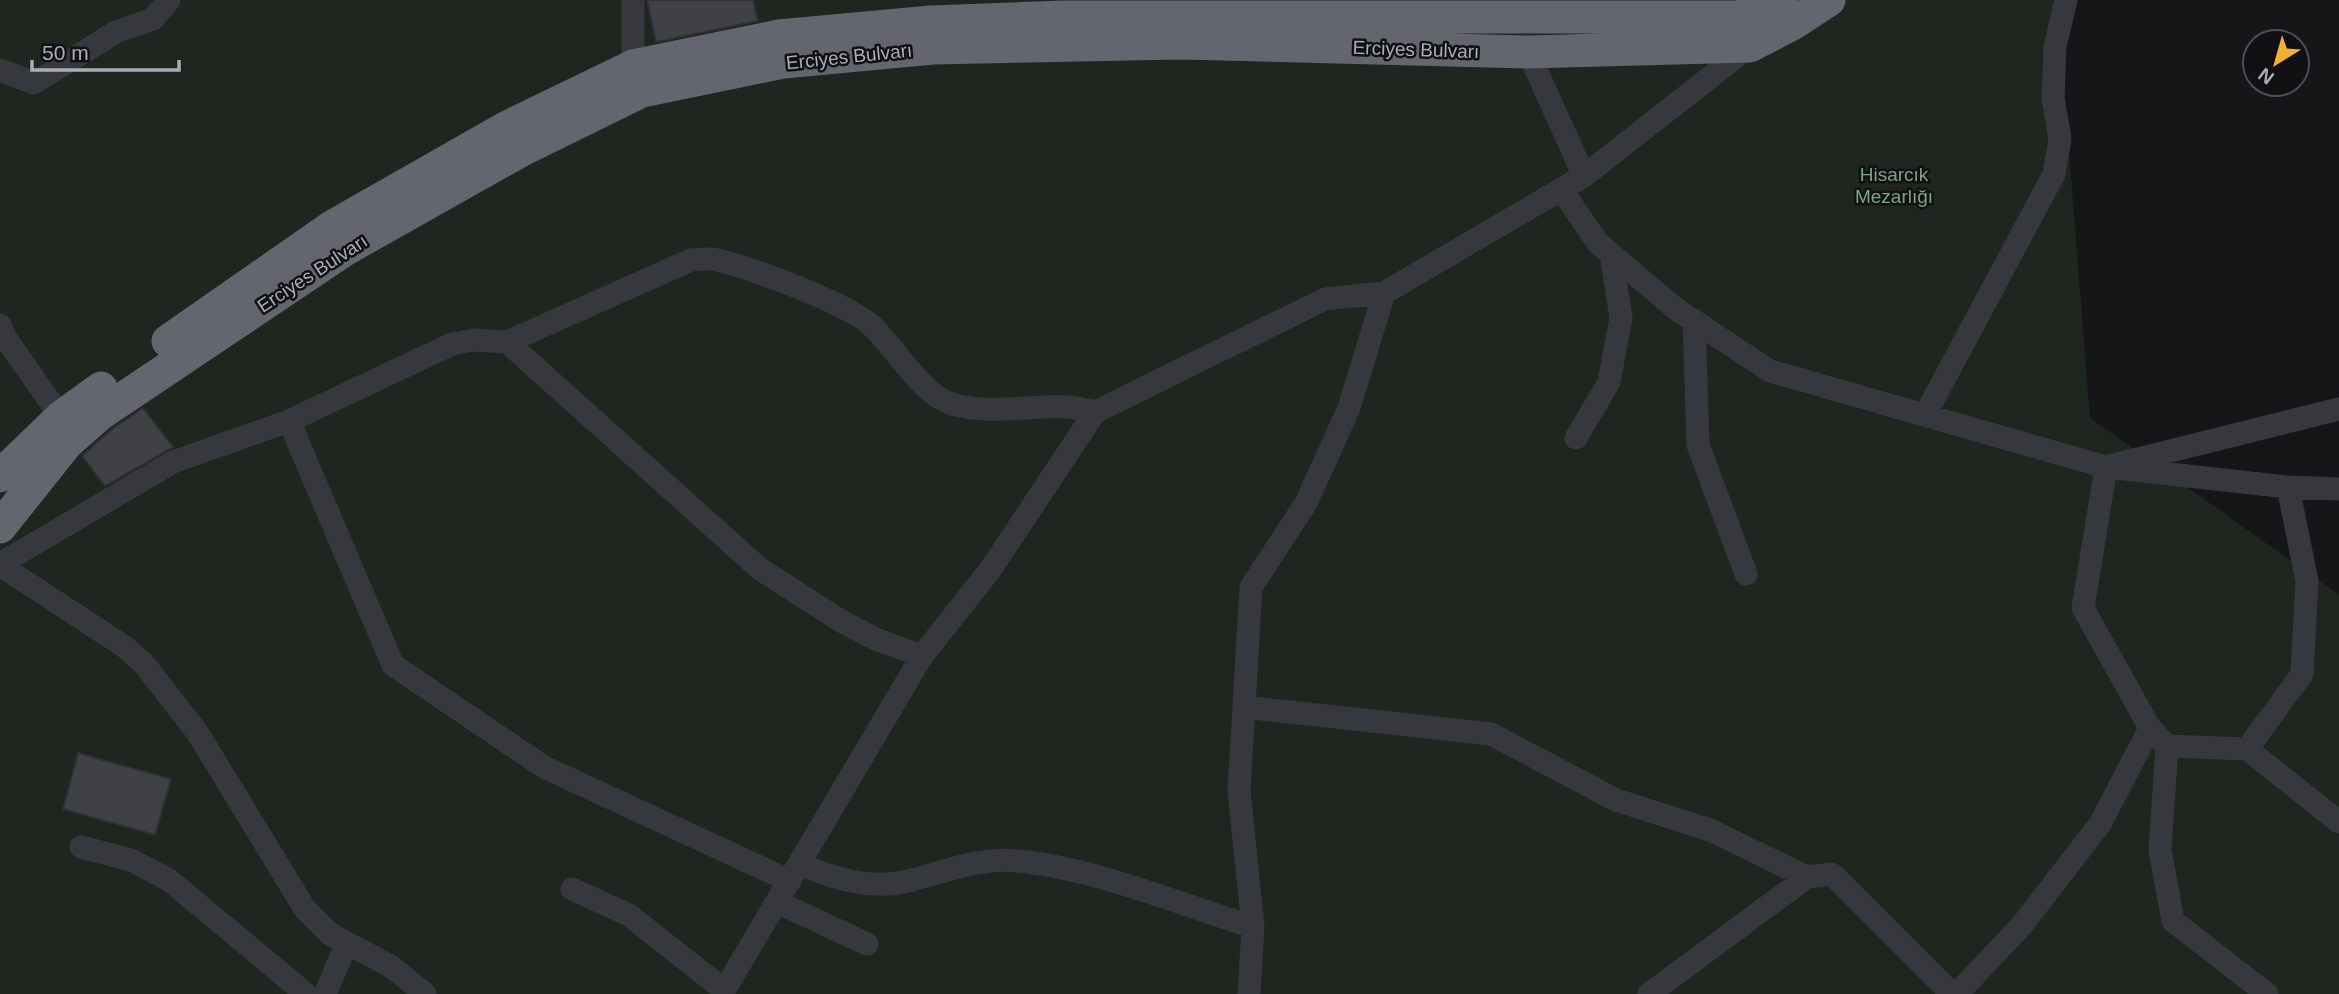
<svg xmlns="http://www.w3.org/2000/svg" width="2339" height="994" font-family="Helvetica,sans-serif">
<rect width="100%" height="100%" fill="#161618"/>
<!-- green -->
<path fill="#1e261f" d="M0 0H2057L2090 418 2339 595V994H0Z"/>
<!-- building -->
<path fill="#404145" stroke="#303034" stroke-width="2" d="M647 0H753L758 21 656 42Z
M143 408 173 447 105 486 82 456 112 429Z
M78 753 171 779 155 835 63 809Z"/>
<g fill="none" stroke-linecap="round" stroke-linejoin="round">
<!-- minor -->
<path stroke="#37383d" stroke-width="23" d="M633 0V66
M1528 52 1584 176
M0 70 34 83 116 32 153 19 169 0
M1561 189 1598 243 1676 309 1770 371 2106 467 2288 487 2339 489
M1694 320 1698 445 1746 574
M0 325 6 339 61 417
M507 342 760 569 841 621 878 640 922 656
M1925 415 2054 174 2060 139 2053 98 2055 47 2066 0
M289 421 393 665 544 767 790 881
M1576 438 1609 382 1621 318 1611 254
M0 564 173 462 289 421 452 344 474 340 507 342 691 260C700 259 709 258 717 260 751 268 850 304 873 327 896 349 922 395 952 404 1000 418 1050 398 1095 412
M0 565 125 647 144 664 197 732 305 909 330 934 392 967 425 994
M1244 707 1491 734 1616 800 1710 830 1807 877
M2167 746 2247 749 2339 822
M2247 749 2302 674 2307 581 2288 487
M81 847 131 860 169 880 306 994
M800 864C834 879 871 890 908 881 945 872 979 857 1018 861 1093 868 1180 904 1253 927
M572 889 629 915 724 990
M777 902 867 944
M325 994 346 945
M722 994 922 656 990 570 1095 412 1325 299 1384 293 1584 176 1750 46
M1249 994 1253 927 1239 791 1251 587 1306 503 1349 408 1384 293
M1649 994 1807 877 1832 874 1952 994
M1957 994 2022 925 2100 824 2150 728
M2267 994 2173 921 2160 850 2167 746 2150 728 2083 608 2106 467 2339 409"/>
<!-- highway -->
<path stroke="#63666e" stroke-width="33" d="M168 341 333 226 507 127 633 66 779 36 931 22 1063 17H1739L1781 0
M0 476 61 417 101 388
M0 527 67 443 100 414 346 249 520 151 642 91 783 62 933 48 1181 43 1528 52 1750 46 1794 23 1829 0"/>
</g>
<g text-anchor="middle" stroke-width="5" stroke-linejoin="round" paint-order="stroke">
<!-- street labels -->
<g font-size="19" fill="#a8adb8" stroke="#111113">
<text transform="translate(1416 49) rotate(2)" y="7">Erciyes Bulvarı</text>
<text transform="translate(849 56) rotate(-6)" y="7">Erciyes Bulvarı</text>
<text transform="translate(312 273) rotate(-33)" y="7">Erciyes Bulvarı</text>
</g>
<!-- park labels -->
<g font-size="19" fill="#7fa381" stroke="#111113">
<text x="1894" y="181">Hisarcık<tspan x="1894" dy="22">Mezarlığı</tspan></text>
</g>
</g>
<!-- north arrow -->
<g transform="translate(2276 63) rotate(217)"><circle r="33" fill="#111113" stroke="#4d4f55" stroke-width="2"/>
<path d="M0-5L12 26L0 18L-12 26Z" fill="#f2b134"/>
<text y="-10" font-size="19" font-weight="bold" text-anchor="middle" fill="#a8adb8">N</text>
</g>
<!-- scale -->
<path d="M32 60v10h147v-10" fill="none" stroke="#a8adb8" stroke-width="3.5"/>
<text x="42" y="60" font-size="21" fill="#a8adb8" stroke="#111113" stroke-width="5" paint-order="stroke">50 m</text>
</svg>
